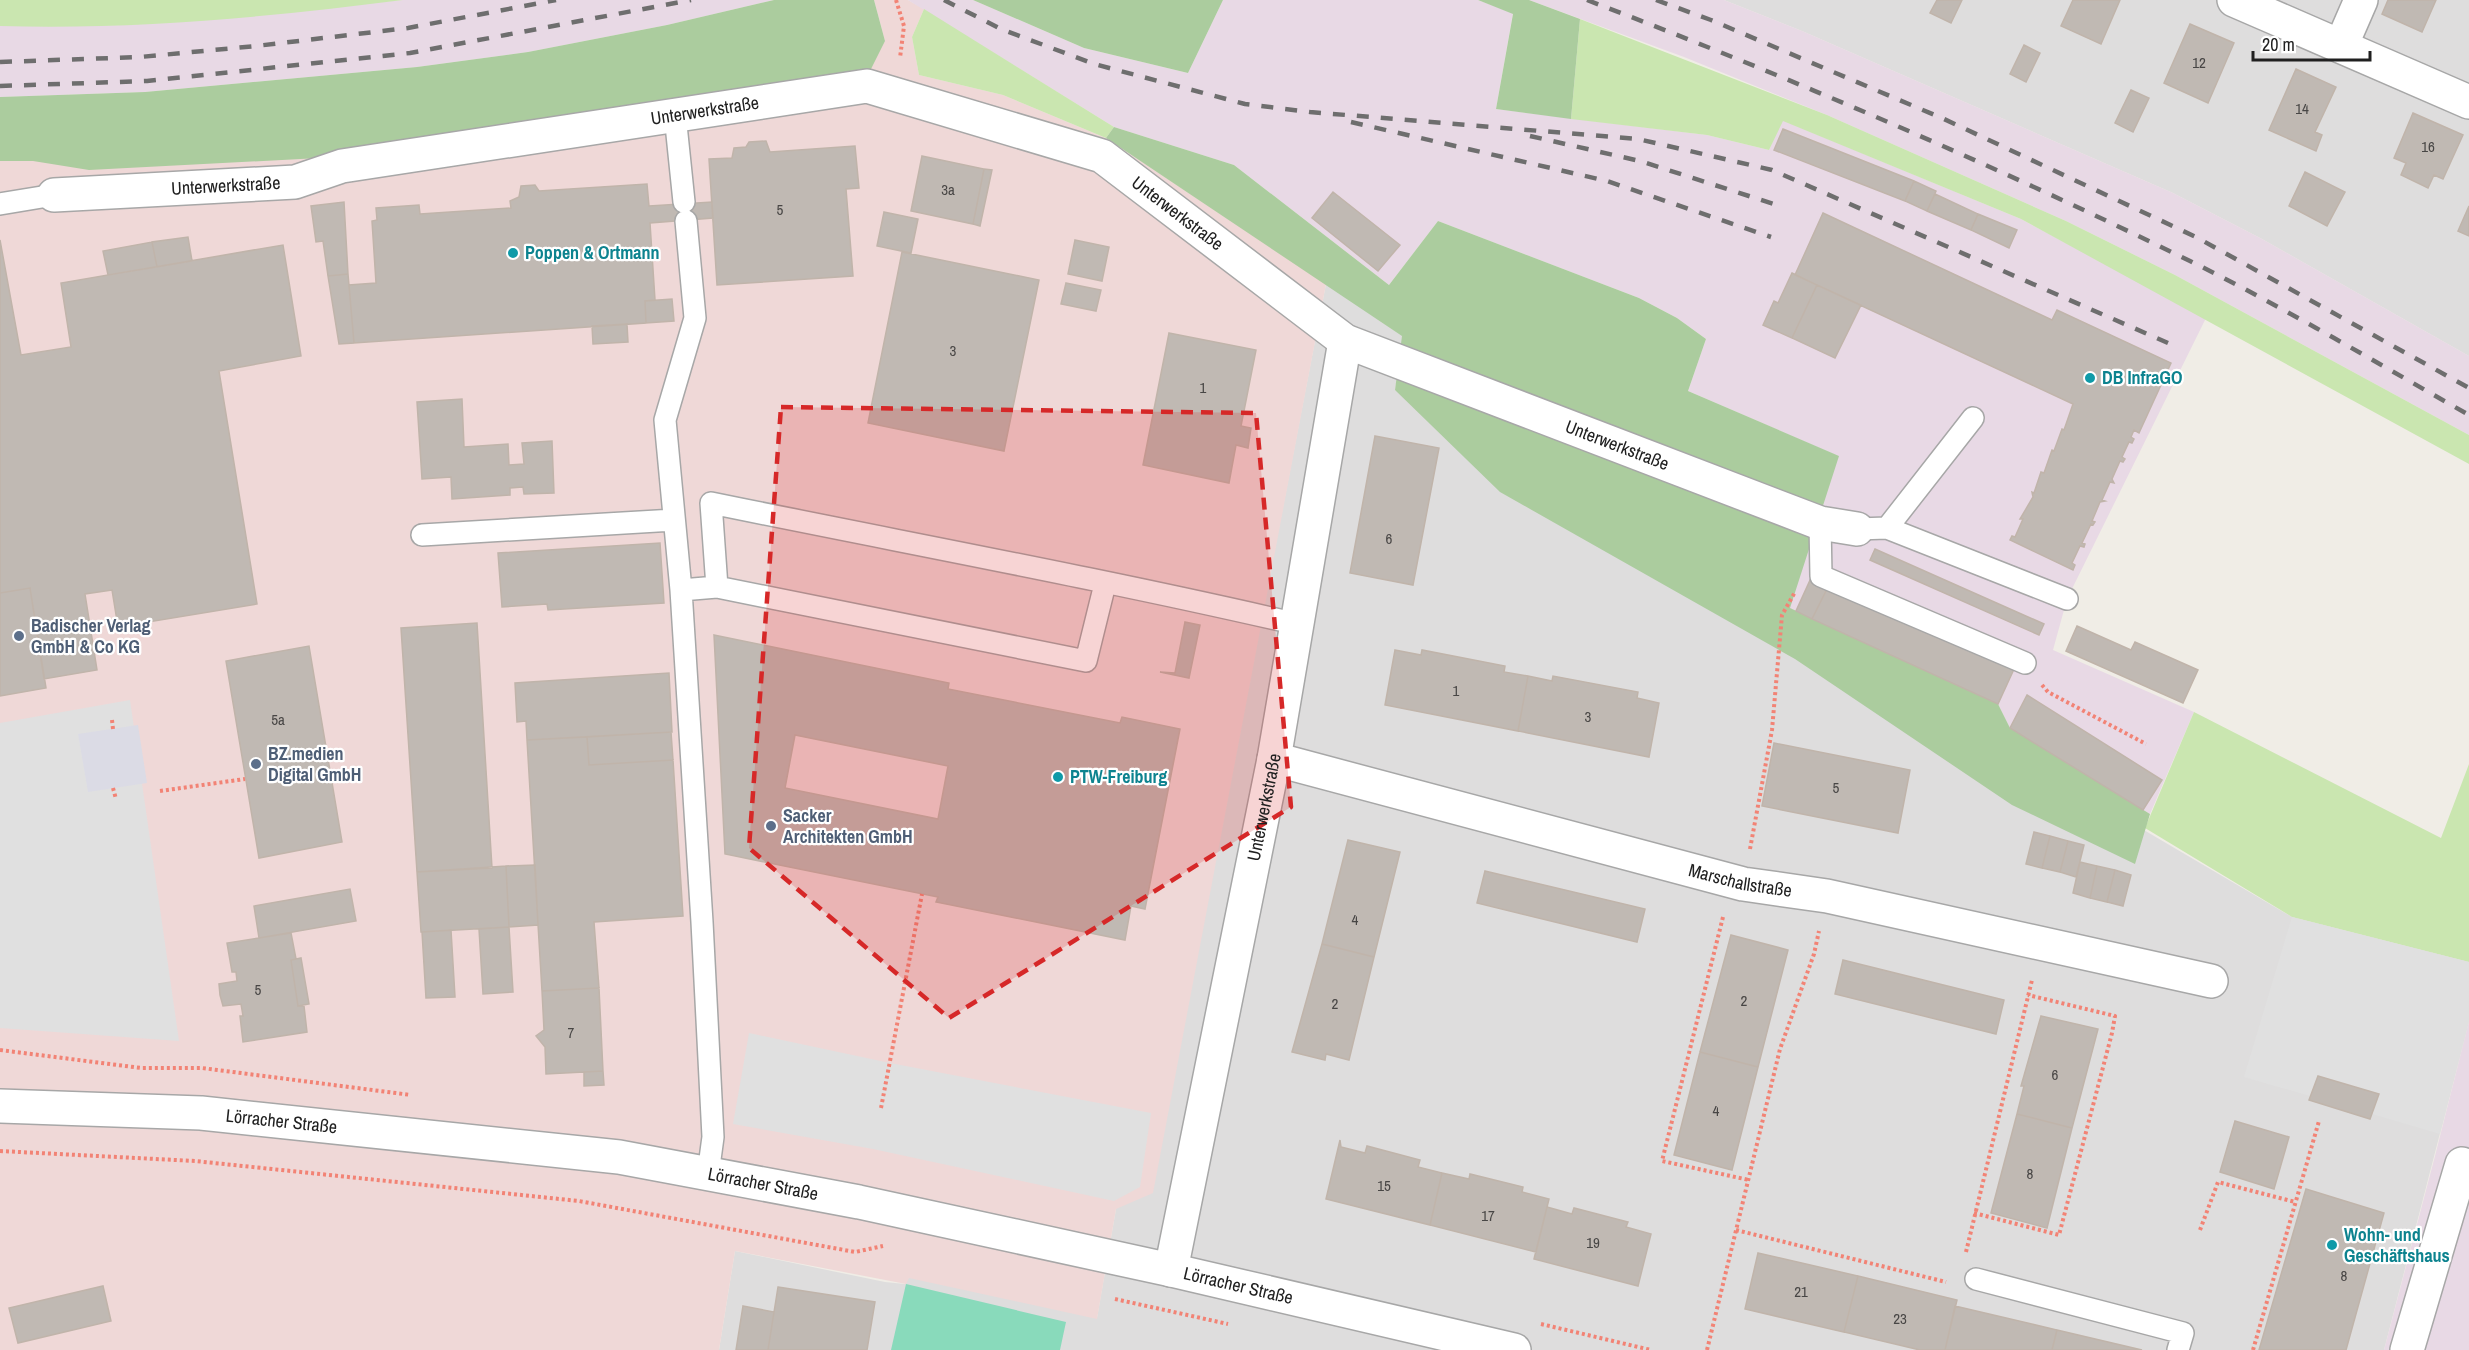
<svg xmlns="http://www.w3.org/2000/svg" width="2469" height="1350" font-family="'Archivo Narrow',sans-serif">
<rect width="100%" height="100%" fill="#f0ede6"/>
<!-- residential -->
<path fill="#dedddd" d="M1724 0H2469V356L2262 239 2173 193 1802 31Z
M1326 284 1403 336 1395 390 2292 917 2469 962V1021L2384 1350H719L735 1251 885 1282 905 1284 909 1277 1097 1318 1116 1209 1262 616Z"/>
<!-- commercial -->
<path fill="#efd8d7" d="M874 0H908L924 9 912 37 919 75 1003 95 1106 138 1326 284 1153 1193 1116 1209 1097 1319 909 1278 906 1284 735 1251 719 1350H0V161H33L885 41Z"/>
<!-- industrial -->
<path fill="#e8d9e5" d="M403 0H774L667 25 528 52 417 67 145 92 0 97V26L125 25Z
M908 0H973L1084 48 1188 73 1223 0H1478L1513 13 1496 109 1707 135 1769 150 1782 120 2021 219 2206 318 2067 599 2053 650 2194 712 2150 814 2010 728 1998 704 1789 608 1838 456 1688 391 1706 339 1677 318 1639 298 1438 221 1389 285 1234 165 1114 127Z
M1529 0H1724L1802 31 2173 193 2262 239 2469 356V435L2175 275 2066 221 1827 115 1684 57Z
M2469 1021V1350H2384L2435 1156Z"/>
<!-- grass -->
<path fill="#cae6b0" d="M0 0H403C270 17 134 30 0 26Z
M924 9 1114 127 1106 138 1003 95 919 75 912 37Z
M1580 19 1827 115 2066 221 2175 275 2469 435V464L2021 219 1783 121 1769 150 1707 135 1571 119Z
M2194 712 2441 838 2469 764V962L2292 917 2145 828Z"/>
<!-- forest -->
<path fill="#abcc9e" d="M774 0H874L885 41 870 71 338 157 89 170 33 161H0V97L145 92 417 67 528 52 667 25Z
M973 0H1223L1188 73 1084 48Z
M1478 0H1529L1580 19 1571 119 1496 109 1513 14Z
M1114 127 1234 165 1389 285 1438 221 1639 298 1677 318 1706 339 1688 391 1839 456 1790 608 1998 704 2010 728 2150 814 2135 864 2012 805 1795 659 1500 492 1395 390 1402 336 1106 138Z"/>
<!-- pitch -->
<path fill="#89dabb" d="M906 1284 1066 1322 1060 1350H891Z"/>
<!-- parking -->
<path fill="#e0e0e0" d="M130 700 179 1041 0 1028V723Z
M2292 917 2469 962V1021L2440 1134 2372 1114 2379 1094 2318 1076 2310 1096 2244 1077Z
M749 1033 890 1063 1151 1113 1140 1187 1114 1201 873 1149 733 1124Z"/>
<!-- plaza -->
<path fill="#dbdbe5" d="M138 725 147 783 88 792 78 734Z"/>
<!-- building -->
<path fill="#c0b9b3" stroke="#c0b4aa" stroke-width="1.5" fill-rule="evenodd" d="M1937 0H1962L1951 23 1930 13Z
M2073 0H2120L2101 44 2061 26Z
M2388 0H2436L2422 32 2382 14Z
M2190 24 2234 43 2208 103 2164 83Z
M2024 45 2040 53 2026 82 2010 74Z
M2296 69 2336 87 2315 132 2322 135 2316 151 2269 130Z
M2131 90 2149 98 2133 132 2115 123Z
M2413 113 2463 135 2443 179 2434 175 2428 188 2401 175 2406 163 2394 158Z
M1783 129 1914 181 1905 201 1774 150Z
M766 141 770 152 855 146 859 188 846 189 853 276 717 285 709 159 732 158 734 148 746 147 749 142Z
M922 156 984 169 973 224 911 211Z
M984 169 992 170 980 226 973 224Z
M2305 172 2345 192 2327 226 2289 206Z
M1914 181 1936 191 1927 211 1905 201Z
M647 184 649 206 712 202 713 218 650 223 655 300 645 301 646 323 354 343 349 285 376 283 372 221 377 220 376 208 419 205 420 214 511 208 510 201 519 197 521 186 535 185 539 191Z
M1333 192 1400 245 1378 271 1312 218Z
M1935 194 1978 214 1971 230 1927 211Z
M344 202 348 274 328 276 323 241 316 242 311 206Z
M2469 206V236L2458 231Z
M884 212 918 219 911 253 877 246Z
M1823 213 2052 320 2057 310 2171 363 2139 433 2134 430 2131 437 2134 439 2132 443 2129 442 2122 457 2125 459 2123 462 2120 461 2112 479 2114 483 2110 482 2102 500 2105 501 2100 502 2092 521 2095 522 2093 525 2091 524 2082 543 2085 544 2084 547 2080 546 2072 563 2075 565 2073 570 2010 540 2012 536 2015 537 2023 519H2020L2033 497 2032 492 2034 493 2041 472 2044 473 2052 450 2054 451 2062 429 2064 430 2073 404 1795 275Z
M1978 214 2017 230 2009 248 1971 230Z
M188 237 192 261 157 267 152 242Z
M0 240 21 355 71 347 61 283 283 245 301 356 219 371 257 604 118 627 112 590 85 594 97 670 44 679 30 588 0 593Z
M1075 240 1109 247 1102 281 1068 274Z
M152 242 157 267 108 275 103 251Z
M902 252 1039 280 1004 451 868 423Z
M1792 273 1817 285 1792 338 1763 325 1774 301 1778 303Z
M348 274 354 343 339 344 328 276Z
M1066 283 1101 290 1096 311 1061 304Z
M1817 285 1861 305 1835 358 1792 338Z
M672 299 674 321 646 323 645 301Z
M627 324 628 342 593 344 592 326Z
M1169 333 1256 350 1241 426 1251 428 1248 448 1236 445 1229 483 1143 465Z
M462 399 464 447 508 444 509 465 524 464 522 443 552 441 554 493 524 494 523 487 510 488V495L452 499 451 477 422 479 417 402Z
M1375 436 1439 448 1413 585 1350 573Z
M660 543 664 603 548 610 547 604 502 607 498 553Z
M1875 549 2044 624 2039 635 1870 560Z
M1811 578 1829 585 1812 619 1796 611Z
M1829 585 2015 667 1998 704 1812 619Z
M30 588 46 688 0 696V593Z
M1185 622 1200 625 1189 678 1160 672 1175 673Z
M477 623 492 868 417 872 401 628Z
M2077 626 2131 650 2135 642 2198 670 2183 703 2066 651Z
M714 635 949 683 948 689 1120 723 1122 717 1180 729 1145 909 1131 906 1125 940 936 902 938 897 725 854ZM795 735 948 766 938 819 785 788Z
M309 646 342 842 259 858 226 661Z
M1395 650 1421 655 1422 650 1505 666 1504 672 1528 676 1518 731 1385 705Z
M669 673 672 732 527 740 526 721 517 722 515 683Z
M1528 676 1552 681 1553 676 1638 692 1637 698 1659 703 1649 757 1518 731Z
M2027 695 2162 780 2143 810 2010 728Z
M671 732 673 760 589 765 587 737Z
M587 737 589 765 673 760 683 916 594 922 599 988 542 991 527 740Z
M1774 743 1910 770 1898 833 1762 806Z
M2034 832 2050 836 2042 868 2026 864Z
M2050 836 2068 841 2060 872 2042 868Z
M1348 840 1400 852 1374 957 1322 944Z
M2068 841 2084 845 2076 877 2060 872Z
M2080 862 2097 866 2090 898 2073 893Z
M535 865 538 925 509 927 506 866Z
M506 866 509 927 421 932 417 872Z
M2097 866 2115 870 2107 902 2090 898Z
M2115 870 2131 875 2123 906 2107 902Z
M1485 871 1645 909 1637 942 1477 903Z
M350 889 356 921 259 938 254 906Z
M509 927 513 992 483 994 479 929Z
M451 930 455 997 426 998 422 932Z
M291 933 296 959 291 960 298 1006H304L307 1032 243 1042 240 1016H243L241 1004 223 1006 220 995 219 984 237 981 236 972H232L227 943Z
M1731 935 1788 950 1758 1067 1700 1052Z
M1322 944 1374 957 1349 1060 1326 1054 1325 1060 1292 1052Z
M301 958 309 1004 298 1006 291 960Z
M1843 960 2004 1000 1996 1034 1835 994Z
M599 988 603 1071 546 1074 545 1047 536 1036 544 1030 542 991Z
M2041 1016 2098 1029 2072 1128 2017 1114 2024 1086H2021Z
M1700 1052 1758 1067 1732 1170 1674 1155Z
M603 1071 604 1085 584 1086V1072Z
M2318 1076 2379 1094 2370 1119 2309 1100Z
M2017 1114 2072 1128 2047 1228 1991 1213Z
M2235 1121 2289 1137 2274 1189 2220 1172Z
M1340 1140 1341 1147 1365 1153 1367 1146 1420 1160 1418 1167 1442 1173 1430 1225 1326 1199Z
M1442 1173 1469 1179 1470 1174 1523 1187 1522 1192 1549 1199 1536 1252 1430 1225Z
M2306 1189 2384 1213 2346 1350H2259Z
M1547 1207 1572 1214 1574 1208 1628 1222 1626 1227 1651 1234 1638 1286 1534 1259Z
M1758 1253 1858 1276 1844 1332 1745 1309Z
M1858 1276 1957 1300 1945 1350H1920L1844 1332Z
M103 1286 111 1321 18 1343 9 1308Z
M778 1287 875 1302 867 1350H768Z
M743 1306 774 1312 768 1350H736Z
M1955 1306 2057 1330 2052 1350H1945Z
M2057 1330 2142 1350H2052Z"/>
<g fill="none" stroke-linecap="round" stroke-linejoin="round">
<!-- service casing -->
<g stroke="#a7a7a7" stroke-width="24">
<path id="service" d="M675 115 684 202
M0 204 54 195
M686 221 695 318 665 420 681 590 702 922 713 1137 708 1174
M1820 523 1821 576 2025 663
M1887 528 1973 418
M1857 529 1887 528 2067 599
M422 535 674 520
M717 587 711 503C906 543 1103 579 1297 624
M681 590 717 587 1086 661 1105 584
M1976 1279 2183 1333 2178 1350"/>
</g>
<!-- minor casing -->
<g stroke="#a7a7a7" stroke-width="36">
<g id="minor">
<path d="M2234 0 2469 102"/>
<path d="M2341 46 2361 0"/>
<path id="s1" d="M54 195 295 182 342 166 867 86 1102 156 1345 341 1820 523 1857 529"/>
<path id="s2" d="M1274 759 1743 884 1827 896 2211 981"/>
<path id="s3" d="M1171 1270 1274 759 1345 341"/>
<path d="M2407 1350 2462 1164"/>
</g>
</g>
<!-- tertiary casing -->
<g stroke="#a7a7a7" stroke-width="36">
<g id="tertiary">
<path id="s4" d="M0 1106 201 1113 619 1157 859 1202 1171 1270 1514 1350"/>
</g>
</g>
<!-- path -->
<path stroke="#f28375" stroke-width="4" stroke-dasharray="3 3" stroke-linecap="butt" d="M896 0 904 26 900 58
M2042 685 2048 692 2146 744
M112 720 113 729
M113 788 116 799
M160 791 245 779
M1750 849 1772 730 1782 615 1795 592
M1723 917 1662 1161 1749 1180
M0 1050 141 1068H202L411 1095
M881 1108 922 894
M0 1151 195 1161 579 1201 855 1252 883 1246
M1974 1213 2059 1235 2112 1033 2115 1016 2028 995
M1736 1230 1946 1282
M2200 1230 2218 1182 2295 1202
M1966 1252 2032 980
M1115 1299 1228 1324
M1541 1324 1651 1350
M1707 1350 1780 1049 1814 954 1819 931
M2253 1350 2319 1121"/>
<!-- service -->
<use href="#service" stroke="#fff" stroke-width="21"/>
<!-- minor -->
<use href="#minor" stroke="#fff" stroke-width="33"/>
<!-- tertiary -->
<use href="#tertiary" stroke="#fff" stroke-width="33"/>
<!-- rail -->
<path stroke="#6e6e6e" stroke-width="4.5" stroke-dasharray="12 12" stroke-linecap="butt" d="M944 0 1001 29 1094 64 1245 104 1310 112 1638 139 1772 170 2168 343
M1587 0C1792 78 1994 165 2190 261 2285 308 2377 363 2469 415
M1656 0 1711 20 1944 119 2196 237 2469 388
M0 62 140 57 256 46 408 28 556 0
M0 86 147 81 410 53 691 0
M1351 122 1607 181 1771 237
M1530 136 1640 161 1780 206"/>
</g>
<!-- marked area -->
<path fill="#d62828" fill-opacity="0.2" stroke="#d62828" stroke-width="4.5" stroke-dasharray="12 8" stroke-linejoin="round" d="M781 407 1256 413 1291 807 949 1018 749 848Z"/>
<!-- markers -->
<g fill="#0f9aa8" stroke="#fff" stroke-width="2">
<circle cx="513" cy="253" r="6"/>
<circle cx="2090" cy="378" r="6"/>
<circle cx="1058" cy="777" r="6"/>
<circle cx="2332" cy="1245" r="6"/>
</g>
<g fill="#5c6f8a" stroke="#fff" stroke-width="2">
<circle cx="19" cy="636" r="6"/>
<circle cx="256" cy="764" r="6"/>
<circle cx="771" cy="826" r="6"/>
</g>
<g text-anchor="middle" stroke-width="4.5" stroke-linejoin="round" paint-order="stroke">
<!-- number labels -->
<g font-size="15" fill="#484645">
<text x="2199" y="68">12</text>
<text x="2302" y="114">14</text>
<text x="2428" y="152">16</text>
<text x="948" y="195">3a</text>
<text x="780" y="215">5</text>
<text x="953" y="356">3</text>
<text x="1203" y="393">1</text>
<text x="1389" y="544">6</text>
<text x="1456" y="696">1</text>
<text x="1588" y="722">3</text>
<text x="278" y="725">5a</text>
<text x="1836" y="793">5</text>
<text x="1355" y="925">4</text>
<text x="258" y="995">5</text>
<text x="1744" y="1006">2</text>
<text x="1335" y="1009">2</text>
<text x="571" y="1038">7</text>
<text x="2055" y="1080">6</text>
<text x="1716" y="1116">4</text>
<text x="2030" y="1179">8</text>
<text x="1384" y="1191">15</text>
<text x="1488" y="1221">17</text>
<text x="1593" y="1248">19</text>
<text x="2344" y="1281">8</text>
<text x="1801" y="1297">21</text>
<text x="1900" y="1324">23</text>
</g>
<!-- street labels -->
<g font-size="18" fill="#202020" stroke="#fff">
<text dy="6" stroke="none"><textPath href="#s1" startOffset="658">Unterwerkstraße</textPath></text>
<text dy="6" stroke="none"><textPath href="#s1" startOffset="172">Unterwerkstraße</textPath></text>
<text dy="6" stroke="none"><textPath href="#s1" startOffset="1162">Unterwerkstraße</textPath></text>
<text dy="6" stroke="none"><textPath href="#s1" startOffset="1664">Unterwerkstraße</textPath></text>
<text dy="6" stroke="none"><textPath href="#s3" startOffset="472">Unterwerkstraße</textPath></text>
<text dy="6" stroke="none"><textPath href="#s2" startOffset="482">Marschallstraße</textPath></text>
<text dy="6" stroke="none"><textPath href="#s4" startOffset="282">Lörracher Straße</textPath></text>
<text dy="6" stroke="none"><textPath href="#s4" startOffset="768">Lörracher Straße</textPath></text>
<text dy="6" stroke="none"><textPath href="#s4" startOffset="1254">Lörracher Straße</textPath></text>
</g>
<!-- culture labels -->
<g font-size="18" font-weight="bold" fill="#0d838f" stroke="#fff" text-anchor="start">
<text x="525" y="259">Poppen &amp; Ortmann</text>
<text x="2102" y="384">DB InfraGO</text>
<text x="1070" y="783">PTW-Freiburg</text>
<text x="2344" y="1241">Wohn- und<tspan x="2344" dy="21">Geschäftshaus</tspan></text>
</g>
<!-- service labels -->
<g font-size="18" font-weight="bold" fill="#4e5e75" stroke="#fff" text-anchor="start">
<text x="31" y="632">Badischer Verlag<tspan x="31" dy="21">GmbH &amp; Co KG</tspan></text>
<text x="268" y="760">BZ.medien<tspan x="268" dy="21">Digital GmbH</tspan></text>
<text x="783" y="822">Sacker<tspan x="783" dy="21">Architekten GmbH</tspan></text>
</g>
</g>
<!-- scale -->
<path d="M2253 51v9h117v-9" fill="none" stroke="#202020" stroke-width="3"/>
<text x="2262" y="51" font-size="18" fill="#202020" stroke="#ffffff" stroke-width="4.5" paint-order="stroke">20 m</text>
</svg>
